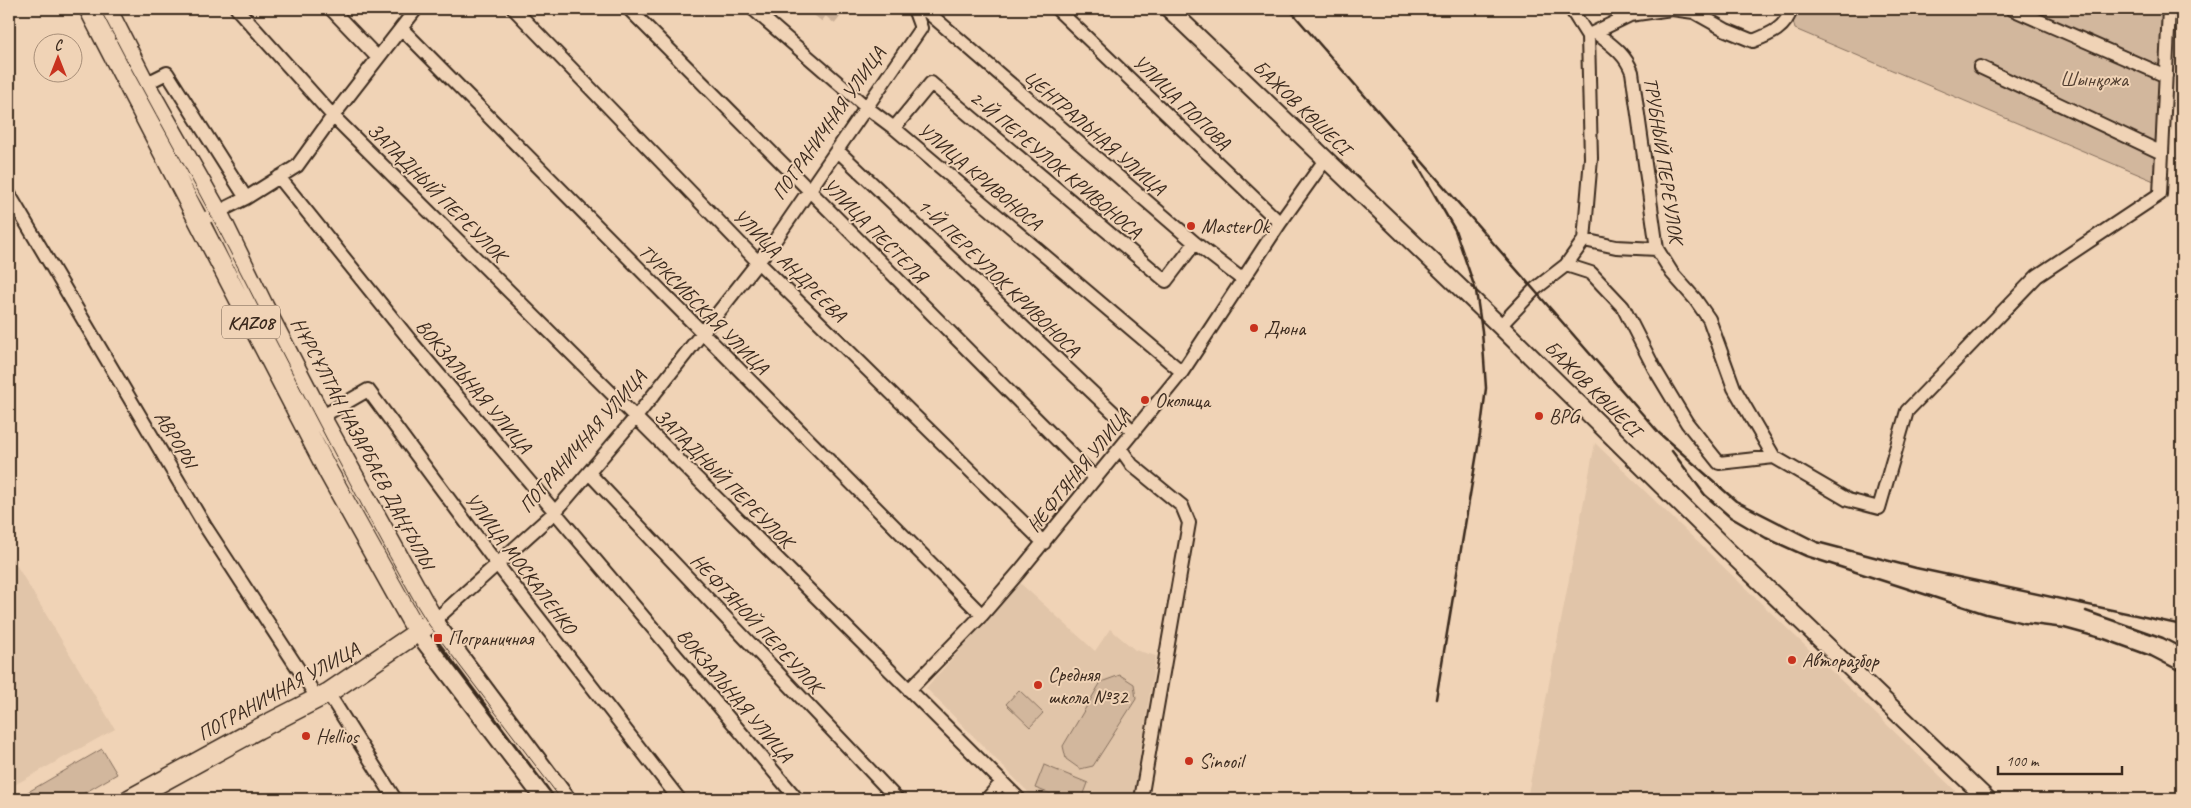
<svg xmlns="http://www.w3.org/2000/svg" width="2191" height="808" font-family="Caveat,sans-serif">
<rect width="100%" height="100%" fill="#f0d3b6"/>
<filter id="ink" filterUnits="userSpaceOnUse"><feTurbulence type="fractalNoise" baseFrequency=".02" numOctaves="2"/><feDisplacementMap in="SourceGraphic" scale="10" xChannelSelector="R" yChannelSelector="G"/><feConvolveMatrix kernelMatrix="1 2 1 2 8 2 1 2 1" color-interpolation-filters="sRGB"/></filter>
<g filter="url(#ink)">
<!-- built -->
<path fill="#e1c5a9" d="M1595 443 1964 799H1527Z
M9 553 115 729 9 788Z
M1020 583 1095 651 1110 629 1135 650 1156 656 1133 799H1035L926 688Z"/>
<!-- green -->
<path fill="#d2b79d" stroke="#86705e" d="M1790 9H2173L2162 153 2154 181 1795 29Z
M1120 675 1134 684 1136 699 1093 766 1080 769 1066 759 1063 746 1101 682Z
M1019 690 1043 713 1030 727 1006 704Z
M102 749 117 774 74 799H16Z
M1044 765 1088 783 1082 799H1064L1035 788Z"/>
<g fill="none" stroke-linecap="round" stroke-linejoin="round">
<!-- minor-tunnel -->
<path stroke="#ccb198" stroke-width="12" stroke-dasharray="12 6" stroke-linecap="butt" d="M816 9 830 20 839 9"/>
<!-- minor casing -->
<g stroke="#3b2a1e" stroke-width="16">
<path id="minor" d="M237 9 333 116 1019 799
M331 9 378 58
M514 9 757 261 1044 543
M629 9 1095 478
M753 9 866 107 894 128 1182 372
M924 9 1195 243 1243 280
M1057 9 1280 223
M1672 9 1694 12 1726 30 1753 41C1771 34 1786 28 1791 9
M2012 9 2166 76
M401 28 982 615
M1595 32C1610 44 1625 53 1632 72L1657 249 1672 273 1695 299 1709 319 1734 388 1774 457
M1589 35 1630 15 1671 9
M1980 67 2162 153
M145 84 167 73 246 198
M894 128 931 83 1166 281 1195 243
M837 150 1134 432
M279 177 414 345 797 799
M9 194 205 526 318 699
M200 221 246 198 297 166 333 116 416 9
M1584 240 1616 247 1657 249
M1566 265 1591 273 1623 307 1654 368 1687 423 1719 463 1774 457 1848 500 1879 508 1907 411 2037 276 2160 194 2169 9
M1500 326 1535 289 1566 265 1584 240 1591 158 1588 36 1571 9
M321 417 368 390 497 564 679 799
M1120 448 1132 465 1182 506 1189 523 1141 799
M589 473 897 799
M434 621 556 511 636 417 773 243 921 28 914 9
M909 690 982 615 1019 572 1182 372 1280 223 1325 160
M328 693 395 799
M987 799 1002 782"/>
</g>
<!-- major casing -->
<g stroke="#3b2a1e" stroke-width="20">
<path id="major" d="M1169 9 1500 326 1728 551 1987 799
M434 621 567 799
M418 633 544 799"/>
</g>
<!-- highway casing -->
<g stroke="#3b2a1e" stroke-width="22">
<path id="highway" d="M89 9 329 473 418 633
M107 9 145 84 218 213 264 307 321 417 434 621 328 693 258 729 130 799"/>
</g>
<!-- minor -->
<use href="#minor" stroke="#f0d3b6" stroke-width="12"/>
<!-- major -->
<use href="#major" stroke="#f0d3b6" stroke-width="16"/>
<!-- highway -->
<use href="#highway" stroke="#f0d3b6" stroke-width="19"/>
<!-- tram -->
<path stroke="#3b2a1e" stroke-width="1" d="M100 9C136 80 176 149 213 219 280 348 345 478 416 604L429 625 561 799"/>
<!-- rail -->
<path stroke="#3b2a1e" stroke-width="2.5" d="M1289 9 1659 433 1736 501 1817 542 1916 568 2182 625
M1415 161 1455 230 1476 291 1482 331 1486 388 1480 435 1436 699
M1672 451 1705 495 1730 517 1766 538 1806 556 1986 614 2024 623 2064 628 2104 639 2151 656 2182 672
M2086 611 2163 638 2182 648"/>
</g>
</g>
<!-- markers -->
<g fill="#c8321e" stroke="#f0d3b6" stroke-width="2">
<circle cx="1191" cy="226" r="5"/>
<circle cx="1254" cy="328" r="5"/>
<circle cx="1145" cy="400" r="5"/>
<circle cx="1539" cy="416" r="5"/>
<rect x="433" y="633" width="10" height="10" rx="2.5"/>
<circle cx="1792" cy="660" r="5"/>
<circle cx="1038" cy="685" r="5"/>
<circle cx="306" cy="736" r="5"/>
<circle cx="1189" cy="761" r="5"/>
</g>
<g text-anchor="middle" stroke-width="4" stroke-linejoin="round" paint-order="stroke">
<!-- shield labels -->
<rect fill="#f0d3b6" stroke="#715d4c" stroke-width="1" x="222" y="305.5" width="58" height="33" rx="4"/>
<g font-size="19" font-weight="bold" fill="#3b2a1e">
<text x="251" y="329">KAZ08</text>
</g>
<!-- park labels -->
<g font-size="20" fill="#523f31" stroke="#f0d3b6">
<text x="2094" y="86">Шынқожа</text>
</g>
<!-- street labels -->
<g font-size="20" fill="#3b2a1e" stroke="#f0d3b6">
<text transform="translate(1182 102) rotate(44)" y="7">УЛИЦА ПОПОВА</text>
<text transform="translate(1302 107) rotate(44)" y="7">БАЖОВ КӨШЕСІ</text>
<text transform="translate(828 123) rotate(-55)" y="7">ПОГРАНИЧНАЯ УЛИЦА</text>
<text transform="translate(1095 132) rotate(41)" y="7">ЦЕНТРАЛЬНАЯ УЛИЦА</text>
<text transform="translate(1664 160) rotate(81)" y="7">ТРУБНЫЙ ПЕРЕУЛОК</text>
<text transform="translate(1056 164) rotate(40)" y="7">2-Й ПЕРЕУЛОК КРИВОНОСА</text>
<text transform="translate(980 176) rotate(40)" y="7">УЛИЦА КРИВОНОСА</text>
<text transform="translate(437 192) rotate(45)" y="7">ЗАПАДНЫЙ ПЕРЕУЛОК</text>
<text transform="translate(875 230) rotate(45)" y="7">УЛИЦА ПЕСТЕЛЯ</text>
<text transform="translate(790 265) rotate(45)" y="7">УЛИЦА АНДРЕЕВА</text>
<text transform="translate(999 277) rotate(44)" y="7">1-Й ПЕРЕУЛОК КРИВОНОСА</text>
<text transform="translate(704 309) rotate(45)" y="7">ТУРКСИБСКАЯ УЛИЦА</text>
<text transform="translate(474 386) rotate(50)" y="7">ВОКЗАЛЬНАЯ УЛИЦА</text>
<text transform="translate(1593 388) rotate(45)" y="7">БАЖОВ КӨШЕСІ</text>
<text transform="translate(176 439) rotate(59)" y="7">АВРОРЫ</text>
<text transform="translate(582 441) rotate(-49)" y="7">ПОГРАНИЧНАЯ УЛИЦА</text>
<text transform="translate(363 443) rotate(62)" y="7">НҰРСҰЛТАН НАЗАРБАЕВ ДАҢҒЫЛЫ</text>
<text transform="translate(1078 470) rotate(-51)" y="7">НЕФТЯНАЯ УЛИЦА</text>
<text transform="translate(724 478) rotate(45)" y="7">ЗАПАДНЫЙ ПЕРЕУЛОК</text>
<text transform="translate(521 563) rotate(53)" y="7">УЛИЦА МОСКАЛЕНКО</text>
<text transform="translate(757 623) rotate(47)" y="7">НЕФТЯНОЙ ПЕРЕУЛОК</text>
<text transform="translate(278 691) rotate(-29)" y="7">ПОГРАНИЧНАЯ УЛИЦА</text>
<text transform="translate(735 695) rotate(50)" y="7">ВОКЗАЛЬНАЯ УЛИЦА</text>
</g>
<!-- poi labels -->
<g font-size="20" fill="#3b2a1e" stroke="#f0d3b6" text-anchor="start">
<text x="1201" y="233">MasterOk</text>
<text x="1264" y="335">Дюна</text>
<text x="1155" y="407">Околица</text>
<text x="1549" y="423">BPG</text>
<text x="448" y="645">Пограничная</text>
<text x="1802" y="667">Авторазбор</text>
<text x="1048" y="681">Средняя<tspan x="1048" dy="23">школа №32</tspan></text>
<text x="316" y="743">Hellios</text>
<text x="1199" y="768">Sinooil</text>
</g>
</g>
<!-- margin -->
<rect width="2191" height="808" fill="none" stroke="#f0d3b6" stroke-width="30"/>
<rect x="15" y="15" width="2161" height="778" fill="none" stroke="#3b2a1e" stroke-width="2" filter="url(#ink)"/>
<!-- north arrow -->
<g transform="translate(58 58)"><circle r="24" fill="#f0d3b6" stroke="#a88f79"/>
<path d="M0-4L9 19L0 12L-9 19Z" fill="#c8321e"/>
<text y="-8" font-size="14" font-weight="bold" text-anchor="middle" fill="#3b2a1e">С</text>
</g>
<!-- scale -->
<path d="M1998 766v8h124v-8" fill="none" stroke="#3b2a1e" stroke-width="2.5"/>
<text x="2006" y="766" font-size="15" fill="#3b2a1e" stroke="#f0d3b6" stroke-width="4" paint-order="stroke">100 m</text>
</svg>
